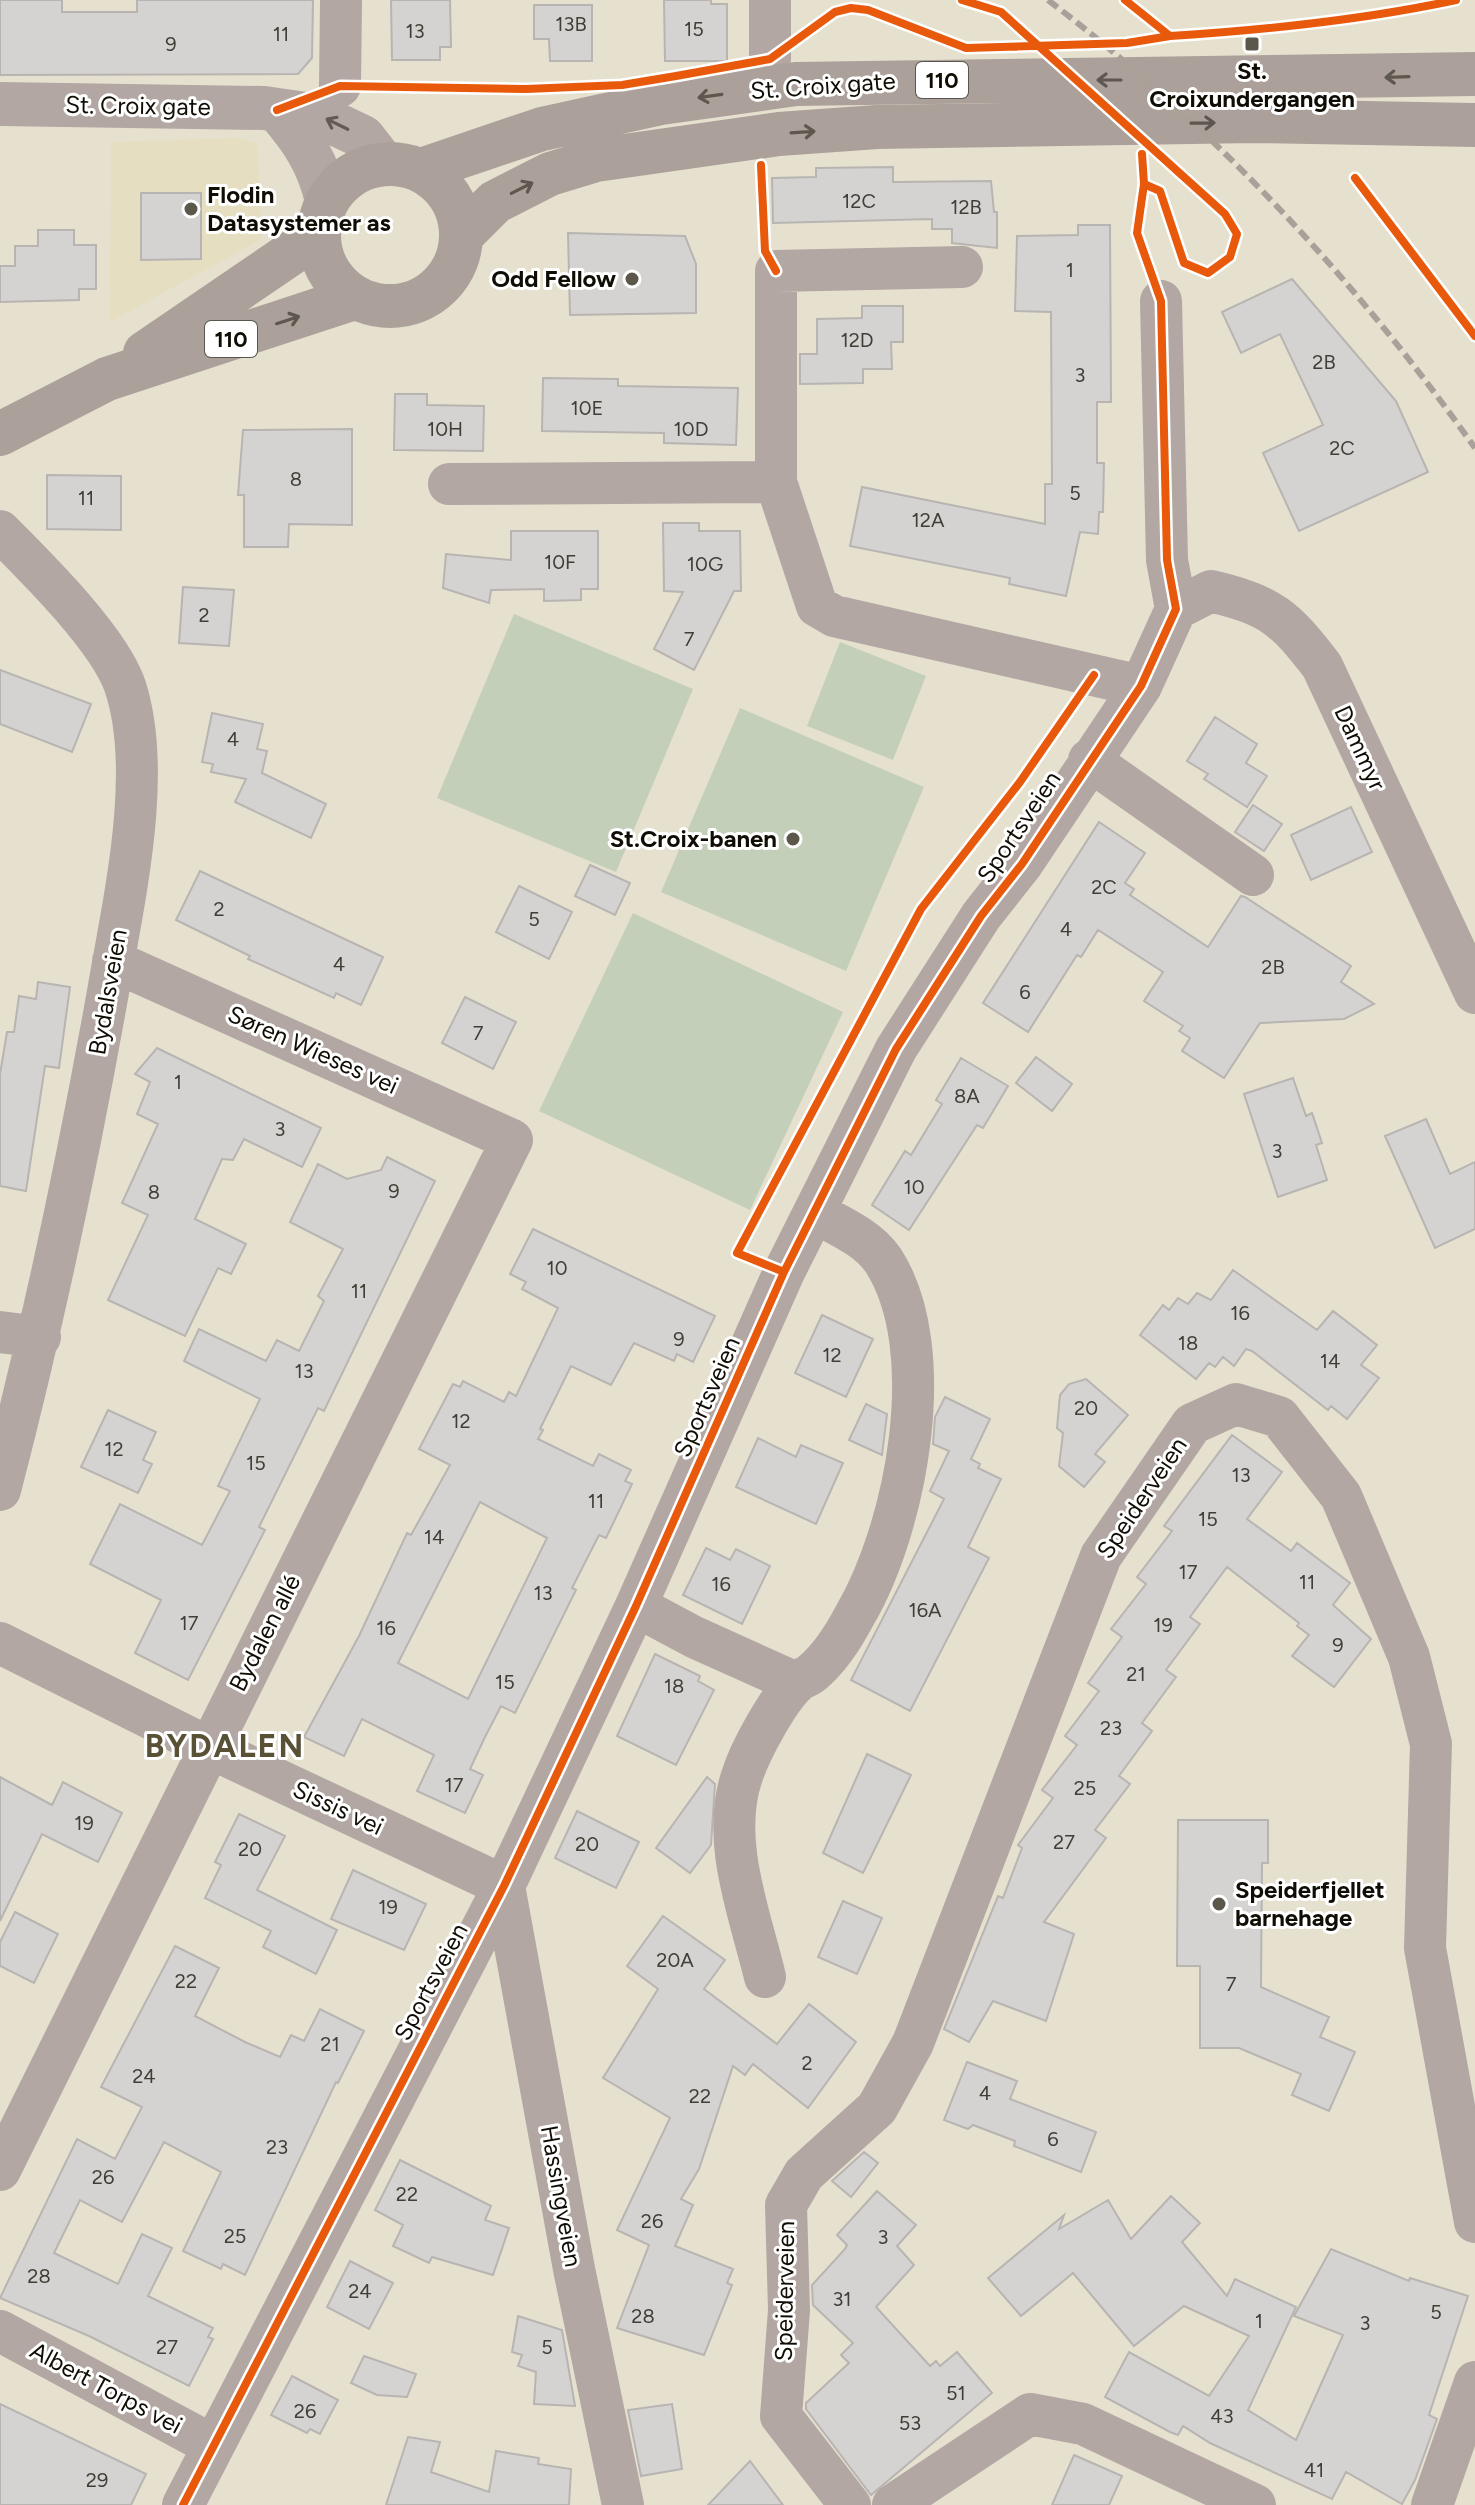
<svg xmlns="http://www.w3.org/2000/svg" width="1475" height="2505" font-family="Figtree,sans-serif">
<rect width="100%" height="100%" fill="#e6e1cf"/>
<!-- built -->
<path fill="#e6dec0" d="M240 138 257 144 262 239 110 322 111 142Z"/>
<!-- green -->
<path fill="#c4cfba" d="M514 614 693 689 616 872 437 798Z
M840 642 926 676 893 760 807 726Z
M740 708 924 787 846 971 661 892Z
M633 913 843 1012 750 1210 539 1111Z"/>
<!-- building -->
<path fill="#d5d3d1" stroke="#b7b4b2" stroke-width="2" fill-rule="evenodd" d="M0 0H62V12H137V0H313L312 58 298 74 0 75Z
M391 0H450L451 47H440V60H392Z
M664 0H711V4H727V61H665Z
M534 5H592V61H550L549 39H534Z
M893 167V182L991 181 994 212H997V248L952 243V229H932V219L773 223 772 178 816 177V168Z
M141 193H201V259L141 260Z
M1078 225H1110L1111 402H1097V463H1104L1103 512H1099L1098 534 1080 532 1066 596 1009 584 1010 578 850 546 862 487 1045 524V484H1052L1051 312 1015 311 1017 236 1078 235Z
M38 230H74V245H96V289H79V300L0 302V266H15V246H38Z
M568 233 685 236 696 264V313L570 315Z
M1292 279 1396 401 1428 472 1299 531 1263 453 1323 425 1280 334 1241 353 1222 312Z
M862 306H903V342H891L892 369H863V383L800 384V354H817V319L862 318Z
M543 378 618 379V386L738 388 736 445 664 443V433L542 431Z
M395 394H427V405L484 406 483 451 394 450Z
M352 429V525L289 524 288 547H244V495H238L243 430Z
M47 475 121 476V530L47 529Z
M663 523H699V531H740L741 591H734L694 670 654 649 683 592 664 591Z
M511 531H598V589H581V600L544 601V589L491 590 489 603 443 588 446 554 511 560Z
M183 587 234 590 229 646 179 643Z
M0 670 91 704 72 752 0 724Z
M212 713 263 724 257 749 267 751 262 773 326 804 311 838 235 802 246 779 211 772 213 764 202 762Z
M1215 717 1257 744 1246 763 1267 776 1247 807 1204 779 1208 774 1187 761Z
M1253 805 1282 824 1264 851 1235 832Z
M1351 807 1372 852 1311 880 1291 835Z
M1099 822 1145 853 1125 883 1134 889 1130 895 1208 947 1241 896 1245 897 1351 966 1341 982 1374 1004 1344 1019 1260 1023 1224 1078 1182 1051 1190 1038 1179 1031 1183 1026 1144 1001 1163 972 1098 930 1081 957 1077 955 1028 1032 983 1003Z
M590 865 630 883 615 915 575 896Z
M200 871 383 957 361 1005 336 993 334 998 248 959 250 956 176 920Z
M519 886 572 912 549 959 496 932Z
M38 982 70 987 59 1068 45 1066 26 1191 0 1186V1074L7 1032H14L19 996 36 999Z
M465 997 516 1022 493 1069 442 1043Z
M157 1048 321 1128 302 1167 244 1139 233 1160 222 1159 195 1219 246 1244 231 1274 218 1268 185 1336 108 1300 148 1215 122 1203 158 1124 137 1114 150 1082 135 1074Z
M1036 1057 1072 1084 1052 1111 1016 1083Z
M961 1058 1008 1086 983 1128 977 1125 909 1230 872 1205 905 1151 911 1155 942 1104 936 1100Z
M1293 1078 1306 1116 1312 1113 1322 1143 1316 1145 1327 1180 1278 1197 1244 1094Z
M1426 1119 1450 1174 1475 1162V1229L1435 1248 1385 1136Z
M387 1157 435 1181 324 1411 318 1408 259 1527 265 1530 188 1680 135 1653 161 1600 90 1564 120 1504 202 1545 230 1491 218 1486 260 1399 184 1361 199 1329 266 1361 277 1340 299 1351 324 1301 318 1296 343 1249 290 1222 318 1164 347 1179 381 1170Z
M533 1229 715 1316 693 1362 677 1354 674 1361 634 1343 611 1385 571 1366 540 1429 543 1430 538 1439 593 1466 599 1454 631 1470 625 1481 632 1484 606 1538 599 1535 572 1588 576 1590 515 1713 501 1706 485 1737 470 1769 483 1775 465 1813 417 1791 434 1755 362 1719 344 1756 304 1737 359 1636 407 1533 411 1535 450 1465 419 1449 453 1384 460 1387 463 1381 504 1402 509 1392 516 1396 558 1308 522 1289 526 1282 510 1274ZM480 1502 547 1538 468 1699 398 1663Z
M1233 1270 1317 1330 1333 1311 1377 1345 1361 1365 1379 1378 1347 1419 1331 1406 1328 1410 1252 1351 1246 1349 1234 1366 1223 1357 1215 1367 1209 1363 1196 1379 1140 1335 1163 1305 1169 1310 1178 1298 1188 1304 1197 1293 1211 1300Z
M822 1315 873 1339 846 1397 795 1373Z
M1086 1379 1128 1415 1095 1454 1105 1462 1084 1487 1059 1466 1063 1433 1057 1428 1060 1395 1069 1384Z
M945 1397 990 1419 971 1459 980 1464 978 1468 1001 1479 968 1547 989 1558 910 1711 851 1680 944 1499 930 1491 949 1451 933 1444 935 1417Z
M866 1404 887 1414 882 1455 849 1440Z
M108 1410 156 1432 143 1460 152 1464 138 1493 81 1467Z
M1232 1435 1282 1472 1247 1519 1291 1551 1297 1543 1350 1583 1333 1605 1371 1639 1334 1687 1292 1656 1309 1635 1297 1626 1299 1623 1227 1567 1190 1617 1200 1624 1166 1670 1176 1677 1142 1723 1152 1731 1119 1776 1130 1784 1095 1830 1106 1838 1044 1922 1074 1934 1046 2021 993 2001 969 2042 944 2029 998 1896 1003 1898 1022 1848 1018 1845 1053 1798 1042 1790 1077 1745 1065 1736 1099 1691 1088 1683 1122 1637 1111 1629 1146 1584 1137 1577 1172 1531 1164 1526Z
M758 1438 796 1457 801 1445 843 1463 816 1524 736 1487Z
M706 1548 730 1560 736 1549 770 1566 742 1624 683 1595Z
M655 1654 700 1676 698 1681 714 1690 676 1765 617 1736Z
M867 1754 911 1775 863 1873 823 1853Z
M0 1777 52 1805 63 1782 122 1813 98 1862 42 1834 0 1921Z
M707 1777 715 1784 711 1845 690 1873 656 1848Z
M577 1811 639 1842 616 1888 555 1858Z
M239 1814 285 1836 257 1890 337 1930 316 1974 263 1947 271 1931 205 1898 221 1865 215 1862Z
M1178 1820H1268V1863H1262L1261 1987 1329 2017 1320 2037 1355 2052 1329 2111 1292 2095 1301 2074 1239 2048H1200V1966H1177Z
M353 1870 426 1904 404 1950 331 1919Z
M843 1901 882 1918 857 1974 818 1957Z
M15 1912 58 1934 34 1983 0 1966V1942Z
M663 1916 725 1960 704 1989 777 2044 809 2004 856 2042 808 2108 753 2064 745 2075 733 2066 699 2169 681 2199 693 2205 675 2246 733 2269 727 2283 732 2285 704 2355 617 2328 649 2245 617 2230 670 2118 603 2078 658 1989 627 1966Z
M175 1946 219 1968 195 2016 245 2042 280 2057 291 2035 304 2041 320 2009 364 2031 338 2083 336 2082 245 2275 223 2264 221 2269 183 2251 221 2172 164 2142 122 2222 80 2200 54 2253 118 2284 142 2234 172 2248 148 2296 213 2328 208 2337 213 2339 189 2386 89 2336 0 2298 77 2139 115 2159 142 2107 101 2087Z
M967 2062 1017 2081 1010 2099 1096 2132 1081 2172 1014 2146 1015 2141 973 2125 968 2129 944 2120Z
M864 2152 878 2163 851 2197 832 2181Z
M400 2160 491 2206 485 2220 509 2228 493 2275 432 2257 429 2263 393 2246 403 2225 375 2210Z
M877 2191 916 2225 897 2246 914 2265 876 2307 930 2366 936 2361 940 2366 957 2352 992 2393 871 2495 806 2409V2403L849 2363 841 2355 853 2343 813 2305 812 2285 845 2249 847 2245 837 2235Z
M1171 2196 1200 2223 1182 2242 1227 2296 1235 2279 1296 2307 1248 2410 1296 2440 1343 2335 1294 2316 1331 2249 1409 2281 1410 2278 1468 2296 1429 2415 1437 2419 1415 2480 1402 2504 1346 2472 1332 2499 1210 2443 1183 2426 1178 2435 1170 2432 1105 2397 1129 2352 1209 2396 1249 2336 1184 2306 1134 2346 1073 2273 1021 2316 988 2278 1064 2215 1059 2229 1108 2200 1131 2239Z
M350 2261 393 2283 369 2329 327 2307Z
M518 2316 562 2330 575 2406 534 2404 536 2372 518 2366 522 2355 512 2352Z
M364 2356 416 2374 407 2397 377 2395 351 2383Z
M292 2376 338 2400 320 2434 310 2429 307 2433 271 2415Z
M0 2404 146 2474 131 2505H0Z
M672 2404 682 2469 641 2476 628 2410Z
M408 2437 440 2442 431 2472 489 2492 496 2451 539 2458 538 2464 571 2469 569 2505H386Z
M1074 2455 1122 2476 1109 2505H1052Z
M750 2461 783 2505H708Z"/>
<g fill="none" stroke-linecap="round" stroke-linejoin="round">
<!-- minor -->
<path stroke="#b3a7a3" stroke-width="42" d="M770 59V0
M340 86 341 0
M962 267 776 271V482L817 606 834 616 1141 686
M449 484 776 482
M0 531C36 567 109 639 125 686 154 773 123 903 108 992 78 1160 43 1325 0 1490
M1176 609 1211 591C1272 606 1284 617 1322 666L1475 993
M1089 760 1253 875
M0 1332 40 1337
M636 1606 694 1637 796 1683
M0 1643 208 1747 504 1886
M504 1886 574 2269 623 2505
M765 1977C750 1914 720 1840 742 1776 750 1751 778 1699 797 1682 801 1678 808 1677 812 1673 829 1659 845 1634 855 1615 906 1528 941 1349 883 1260 867 1237 837 1225 814 1212
M0 2170 512 1140 113 961
M0 2331 212 2445
M183 2505 504 1886 636 1606 784 1272 896 1049 981 916 1022 864 1141 686 1176 609 1167 560 1161 301
M850 2505 781 2416 789 2310 786 2205 804 2174 877 2108 913 2043 1101 1556 1192 1424 1236 1404 1279 1417 1341 1496 1409 1657 1431 1744 1425 1948 1475 2222
M893 2505 1030 2414 1083 2424 1255 2505
M1432 2505 1475 2382"/>
<!-- tertiary -->
<path stroke="#b3a7a3" stroke-width="44" d="M0 104 264 108 319 116 363 137 384 164
M277 110C302 139 318 162 327 201"/>
<!-- trunk -->
<path stroke="#aca19a" stroke-width="44" d="M319 235a71 71 0 1 1 142 0a71 71 0 1 1-142 0Z
M421 170 542 129 661 103 796 84 1475 74
M462 235 495 202 550 174 596 160 779 134 877 127 1255 121 1475 125
M145 353 296 250 318 241
M0 434 107 379 354 298"/>
<!-- rail -->
<path stroke="#a9a199" stroke-width="6" stroke-dasharray="12 6" stroke-linecap="butt" d="M1048 0C1213 126 1355 279 1475 448"/>
<!-- cycleway casing -->
<g stroke="#fff" stroke-width="13">
<path id="cycleway" d="M962 0 1001 12 1225 214 1237 234 1230 257 1208 273 1184 263 1160 191 1144 184
M1170 36C1265 30 1363 20 1456 0
M277 110 340 86 526 89 622 85 676 76 770 59 835 12 851 8 868 10 966 48 1127 43 1170 36 1125 0
M761 165 765 251 776 271
M1355 178 1475 336
M784 1272 737 1253 921 909 1020 782 1094 675
M183 2505 504 1886 636 1606 784 1272 896 1049 981 916 1022 864 1141 686 1176 609 1167 560 1161 301 1137 233 1144 184 1142 154"/>
</g>
<!-- cycleway -->
<use href="#cycleway" stroke="#e8590c" stroke-width="8"/>
</g>
<!-- one-way arrows -->
<defs><path id="oneway-shaft" d="M-6 0H5M1.5-3L5.5 0L1.5 3" fill="none" stroke-width="1.6" stroke-linecap="round" stroke-linejoin="round" transform="scale(2)"/></defs>
<g stroke="#5e574f">
<use href="#oneway-shaft" transform="translate(1397 77) rotate(178)"/>
<use href="#oneway-shaft" transform="translate(1109 80) rotate(-180)"/>
<use href="#oneway-shaft" transform="translate(710 96) rotate(172)"/>
<use href="#oneway-shaft" transform="translate(1203 123) rotate(-1)"/>
<use href="#oneway-shaft" transform="translate(803 132) rotate(-4)"/>
<use href="#oneway-shaft" transform="translate(522 188) rotate(-27)"/>
<use href="#oneway-shaft" transform="translate(288 320) rotate(-18)"/>
</g>
<use stroke="#625a54" href="#oneway-shaft" transform="translate(337 124) rotate(-154)"/>
<!-- markers -->
<g fill="#5b574b" stroke="#fff" stroke-width="3">
<rect x="1244" y="36" width="16" height="16" rx="4"/>
<circle cx="191" cy="209" r="8"/>
<circle cx="632" cy="279" r="8"/>
<circle cx="793" cy="839" r="8"/>
<circle cx="1219" cy="1904" r="8"/>
</g>
<g text-anchor="middle" stroke-width="6" stroke-linejoin="round" paint-order="stroke">
<!-- number labels -->
<g font-size="20" fill="#413e37">
<text x="571" y="31">13B</text>
<text x="694" y="36">15</text>
<text x="415" y="38">13</text>
<text x="281" y="41">11</text>
<text x="171" y="51">9</text>
<text x="859" y="208">12C</text>
<text x="966" y="214">12B</text>
<text x="1070" y="277">1</text>
<text x="857" y="347">12D</text>
<text x="1324" y="369">2B</text>
<text x="1080" y="382">3</text>
<text x="587" y="415">10E</text>
<text x="445" y="436">10H</text>
<text x="691" y="436">10D</text>
<text x="1342" y="455">2C</text>
<text x="296" y="486">8</text>
<text x="1075" y="500">5</text>
<text x="86" y="505">11</text>
<text x="928" y="527">12A</text>
<text x="560" y="569">10F</text>
<text x="705" y="571">10G</text>
<text x="204" y="622">2</text>
<text x="689" y="646">7</text>
<text x="233" y="746">4</text>
<text x="1104" y="894">2C</text>
<text x="219" y="916">2</text>
<text x="534" y="926">5</text>
<text x="1066" y="936">4</text>
<text x="339" y="971">4</text>
<text x="1273" y="974">2B</text>
<text x="1025" y="999">6</text>
<text x="478" y="1040">7</text>
<text x="178" y="1089">1</text>
<text x="967" y="1103">8A</text>
<text x="280" y="1136">3</text>
<text x="1277" y="1158">3</text>
<text x="914" y="1194">10</text>
<text x="394" y="1198">9</text>
<text x="154" y="1199">8</text>
<text x="557" y="1275">10</text>
<text x="359" y="1298">11</text>
<text x="1240" y="1320">16</text>
<text x="679" y="1346">9</text>
<text x="1188" y="1350">18</text>
<text x="832" y="1362">12</text>
<text x="1330" y="1368">14</text>
<text x="304" y="1378">13</text>
<text x="1086" y="1415">20</text>
<text x="461" y="1428">12</text>
<text x="114" y="1456">12</text>
<text x="256" y="1470">15</text>
<text x="1241" y="1482">13</text>
<text x="596" y="1508">11</text>
<text x="1208" y="1526">15</text>
<text x="434" y="1544">14</text>
<text x="1188" y="1579">17</text>
<text x="1307" y="1589">11</text>
<text x="721" y="1591">16</text>
<text x="543" y="1600">13</text>
<text x="925" y="1617">16A</text>
<text x="189" y="1630">17</text>
<text x="1163" y="1632">19</text>
<text x="386" y="1635">16</text>
<text x="1338" y="1652">9</text>
<text x="1136" y="1681">21</text>
<text x="505" y="1689">15</text>
<text x="674" y="1693">18</text>
<text x="1111" y="1735">23</text>
<text x="454" y="1792">17</text>
<text x="1085" y="1795">25</text>
<text x="84" y="1830">19</text>
<text x="1064" y="1849">27</text>
<text x="587" y="1851">20</text>
<text x="250" y="1856">20</text>
<text x="388" y="1914">19</text>
<text x="675" y="1967">20A</text>
<text x="186" y="1988">22</text>
<text x="1231" y="1991">7</text>
<text x="330" y="2051">21</text>
<text x="807" y="2070">2</text>
<text x="144" y="2083">24</text>
<text x="985" y="2100">4</text>
<text x="700" y="2103">22</text>
<text x="1053" y="2146">6</text>
<text x="277" y="2154">23</text>
<text x="103" y="2184">26</text>
<text x="407" y="2201">22</text>
<text x="652" y="2228">26</text>
<text x="235" y="2243">25</text>
<text x="883" y="2244">3</text>
<text x="39" y="2283">28</text>
<text x="360" y="2298">24</text>
<text x="842" y="2306">31</text>
<text x="1436" y="2319">5</text>
<text x="643" y="2323">28</text>
<text x="1259" y="2328">1</text>
<text x="1365" y="2330">3</text>
<text x="167" y="2354">27</text>
<text x="547" y="2354">5</text>
<text x="956" y="2400">51</text>
<text x="305" y="2418">26</text>
<text x="1222" y="2423">43</text>
<text x="910" y="2430">53</text>
<text x="1314" y="2477">41</text>
<text x="97" y="2487">29</text>
</g>
<!-- shield labels -->
<g fill="#fff" stroke="#58564f" stroke-width="2">
<rect x="916" y="62" width="52" height="36" rx="6"/>
<rect x="205" y="321" width="52" height="36" rx="6"/>
</g>
<g font-size="22" font-weight="bold" fill="#100d04">
<text x="942" y="88">110</text>
<text x="231" y="347">110</text>
</g>
<!-- poi labels -->
<g font-size="24" font-weight="bold" fill="#100d04" stroke="#fff" text-anchor="start">
<text x="1252" y="79" text-anchor="middle">St.<tspan x="1252" dy="28">Croixundergangen</tspan></text>
<text x="207" y="203">Flodin<tspan x="207" dy="28">Datasystemer as</tspan></text>
<text x="616" y="287" text-anchor="end">Odd Fellow</text>
<text x="777" y="847" text-anchor="end">St.Croix-banen</text>
<text x="1235" y="1898">Speiderfjellet<tspan x="1235" dy="28">barnehage</tspan></text>
</g>
<!-- street labels -->
<g font-size="24" fill="#100d04" stroke="#fff">
<text transform="translate(823 86) rotate(-4)" y="8">St. Croix gate</text>
<text transform="translate(138 106) rotate(1)" y="8">St. Croix gate</text>
<text transform="translate(1360 748) rotate(65)" y="8">Dammyr</text>
<text transform="translate(1019 827) rotate(-56)" y="8">Sportsveien</text>
<text transform="translate(108 992) rotate(-80)" y="8">Bydalsveien</text>
<text transform="translate(313 1050) rotate(24)" y="8">Søren Wieses vei</text>
<text transform="translate(707 1397) rotate(-66)" y="8">Sportsveien</text>
<text transform="translate(1142 1498) rotate(-56)" y="8">Speiderveien</text>
<text transform="translate(265 1633) rotate(-63)" y="8">Bydalen allé</text>
<text transform="translate(338 1808) rotate(25)" y="8">Sissis vei</text>
<text transform="translate(431 1982) rotate(-62)" y="8">Sportsveien</text>
<text transform="translate(561 2196) rotate(80)" y="8">Hassingveien</text>
<text transform="translate(785 2291) rotate(-89)" y="8">Speiderveien</text>
<text transform="translate(106 2388) rotate(28)" y="8">Albert Torps vei</text>
</g>
<!-- district labels -->
<g font-size="32" font-weight="bold" letter-spacing="2" fill="#595136" stroke="#fff">
<text x="225" y="1757">BYDALEN</text>
</g>
</g>
</svg>
